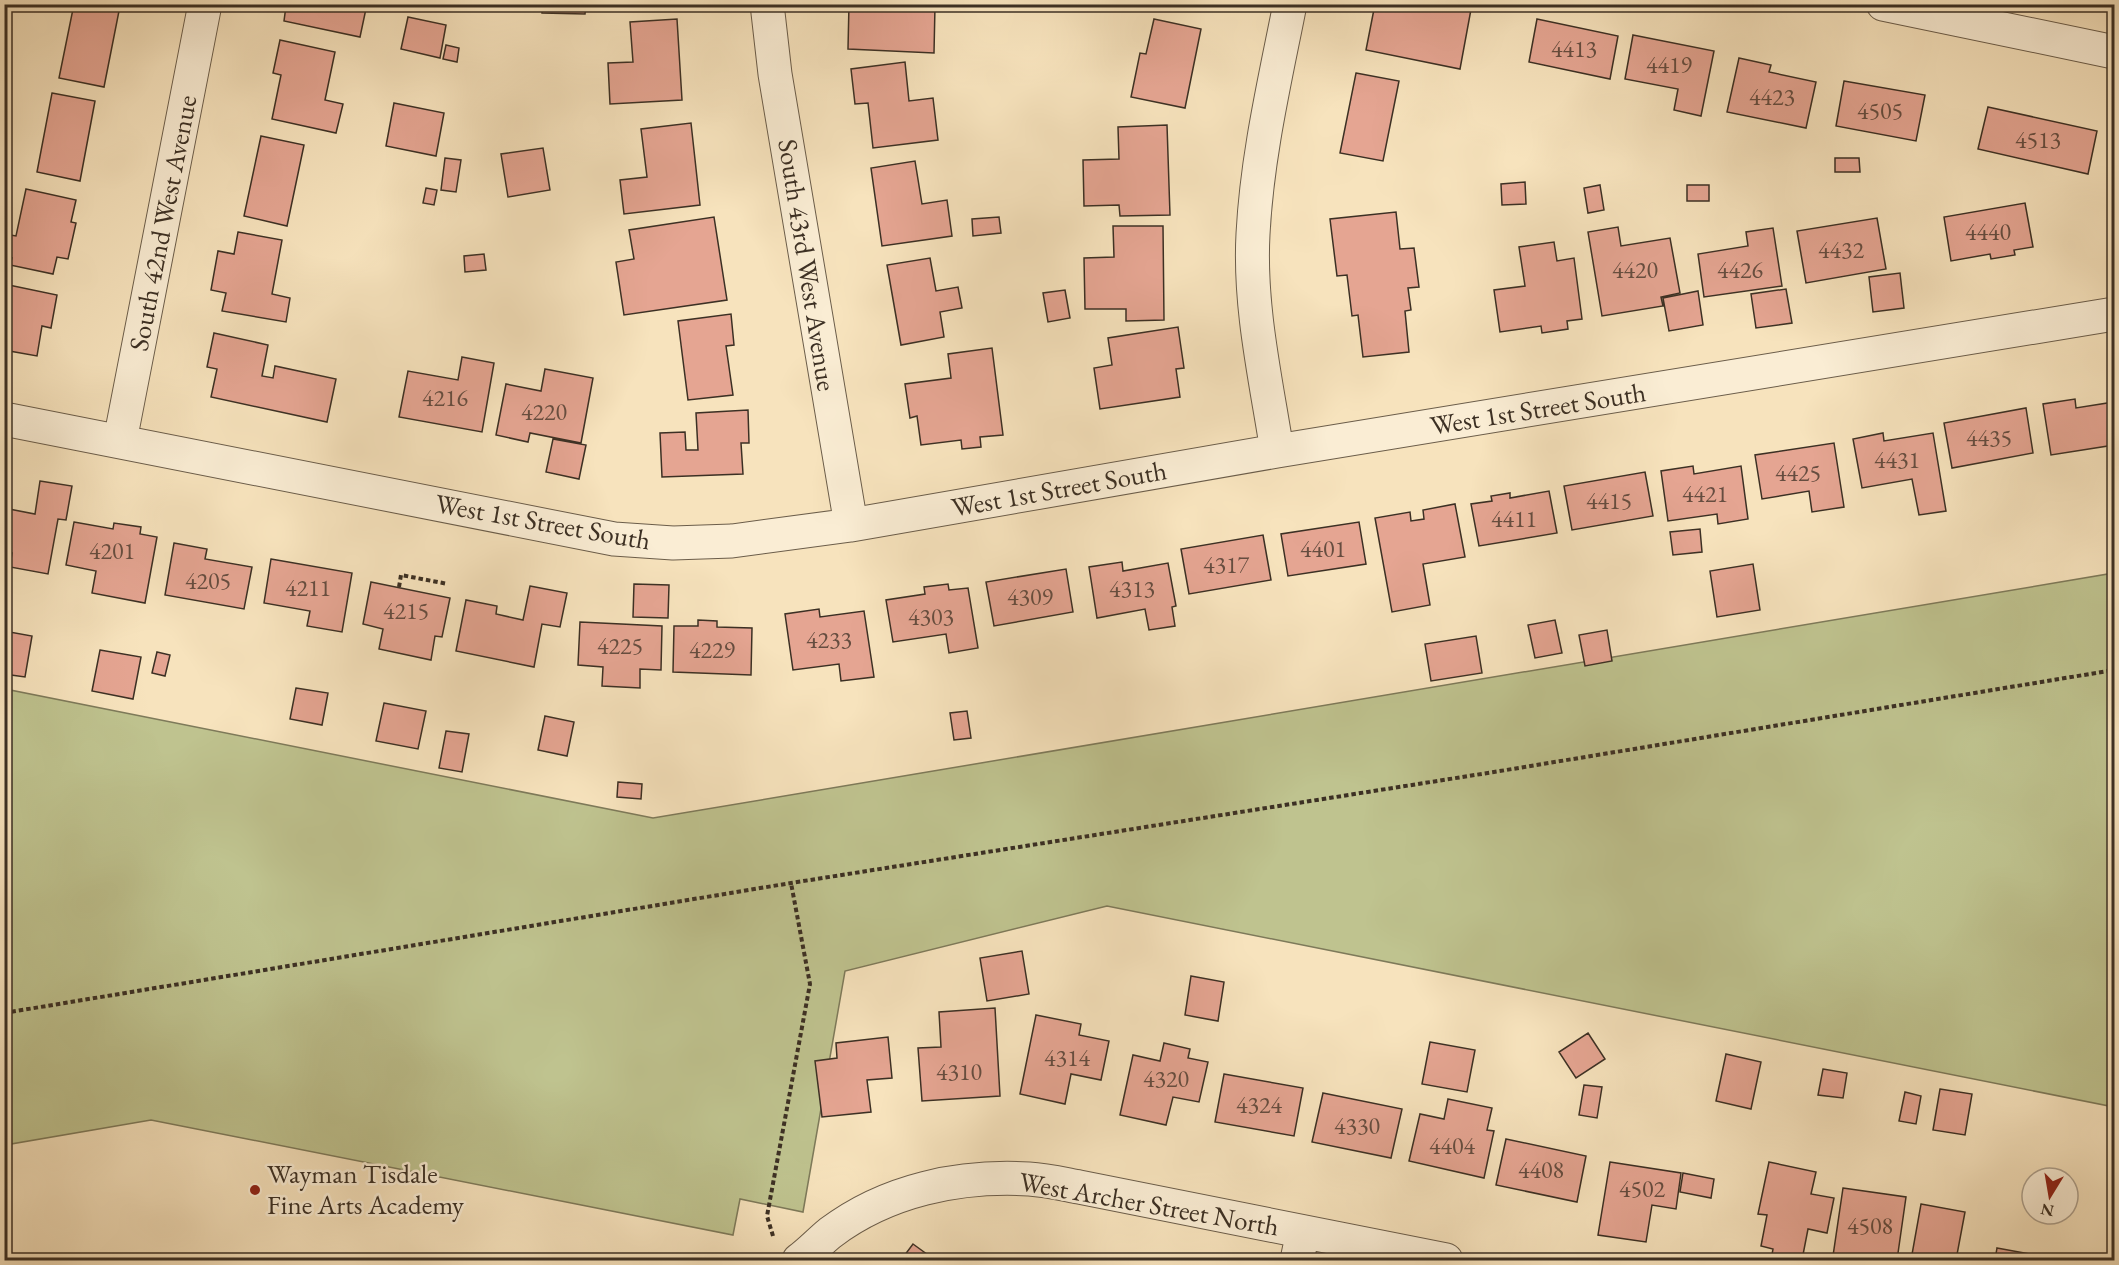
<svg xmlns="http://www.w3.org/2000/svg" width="2119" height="1265" font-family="'EB Garamond',serif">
<rect width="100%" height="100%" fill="#f7e3bd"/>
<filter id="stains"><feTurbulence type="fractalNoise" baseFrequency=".00333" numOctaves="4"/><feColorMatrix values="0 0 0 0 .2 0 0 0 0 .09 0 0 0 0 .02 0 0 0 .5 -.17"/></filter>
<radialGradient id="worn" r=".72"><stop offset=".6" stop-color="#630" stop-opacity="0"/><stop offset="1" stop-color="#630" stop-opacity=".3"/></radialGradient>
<!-- green -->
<path fill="#bfc38f" stroke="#7e7a5a" stroke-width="1.5" d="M2114 573V1107L1107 906 845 971 803 1212 740 1199 733 1235 151 1120 5 1145V689L653 818Z"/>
<!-- building -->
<path fill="#e5a592" stroke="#3c3024" stroke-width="1.5" d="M74 4 120 6 104 87 59 78Z
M279 4H367L360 37 284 21 286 6Z
M455 4H468L467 10 455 9Z
M542 4H586L585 14 542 13Z
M849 4 935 6 934 53 848 49Z
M1375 4H1472L1460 69 1366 50Z
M408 17 446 25 440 58 401 49Z
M677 19 682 100 610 104 608 63 633 62 630 22Z
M1154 19 1201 29 1185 108 1131 97 1140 53 1146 54Z
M1537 19 1618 36 1610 79 1529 62Z
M1633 35 1714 51 1701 116 1674 110 1678 89 1625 79Z
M280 40 335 52 325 100 343 104 336 133 272 119 281 75 273 73Z
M446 45 459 48 457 62 443 59Z
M1739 58 1771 65 1769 72 1816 82 1806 128 1727 112Z
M905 62 909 101 933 98 938 140 873 148 868 103 855 104 851 69Z
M1356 73 1399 81 1383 161 1340 153Z
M1844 81 1925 95 1916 141 1836 126Z
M52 93 95 101 80 181 37 172Z
M394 103 444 113 436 156 386 146Z
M1988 107 2097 131 2088 174 1978 149Z
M691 123 700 205 624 214 620 180 647 177 641 129Z
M1167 125 1170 215 1120 216 1119 205 1084 206 1083 160 1119 159 1118 127Z
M261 136 304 145 287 226 244 216Z
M543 148 550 190 508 197 501 154Z
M445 158 461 160 456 192 441 190Z
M1835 158H1859L1860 172H1835Z
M915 161 922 204 947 200 952 236 882 246 871 168Z
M1525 182 1526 204 1502 205 1501 184Z
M1600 185 1604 210 1588 213 1584 188Z
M1687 185H1709V201H1687Z
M426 188 437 190 434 205 423 203Z
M26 189 76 200 71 222 76 223 68 259 57 257 53 274 10 265 12 258 4 257V234L16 236Z
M2025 203 2033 247 2014 250 2015 255 1991 259 1990 254 1951 261 1944 217Z
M1396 212 1400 249 1414 248 1419 287 1408 288 1411 310 1405 311 1409 352 1363 357 1358 315 1352 316 1347 275 1337 276 1330 219Z
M714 217 727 300 624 315 616 262 634 259 629 230Z
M999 217 1001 233 973 236 972 219Z
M1877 218 1886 269 1806 283 1797 231Z
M1113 226H1163L1164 320 1126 321V309H1085L1084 258 1114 257Z
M1618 227 1621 246 1670 238 1680 293 1661 297 1663 306 1602 316 1588 232Z
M1773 228 1782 286 1704 297 1698 254 1748 246 1746 232Z
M238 232 282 240 272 294 290 298 286 322 222 311 226 293 211 290 218 251 234 254Z
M1554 242 1557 261 1574 258 1582 319 1567 321 1568 329 1542 333 1541 326 1500 332 1494 290 1525 286 1519 247Z
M484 254 486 270 465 272 464 256Z
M930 258 936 291 958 287 962 308 940 312 944 337 901 345 887 265Z
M1900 273 1904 308 1873 312 1869 277Z
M4 284 57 295 51 328 42 326 37 356 4 350Z
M1786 289 1792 323 1756 328 1751 294Z
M1065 290 1070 318 1048 322 1043 293Z
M1698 291 1703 325 1669 331 1663 298Z
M731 314 734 345 726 346 733 395 688 400 678 321Z
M1178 327 1184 368 1176 369 1180 397 1100 409 1094 368 1112 365 1108 338Z
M214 333 268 345 262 376 273 378 275 366 336 379 327 422 211 397 217 369 207 367Z
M992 348 1003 435 980 437 981 447 962 449 961 440 921 445 917 416 910 418 905 384 951 378 948 354Z
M462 357 494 363 482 432 399 417 408 371 458 380Z
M545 369 593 378 581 443 530 433 528 442 496 435 506 384 541 391Z
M2075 399 2076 408 2114 402V445L2051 455 2043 404Z
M2026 408 2033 453 1952 468 1944 423Z
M748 410 749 443H741L743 474 662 477 660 433 685 432 686 450H698L696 413Z
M1883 433 1884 441 1933 433 1946 511 1919 515 1912 479 1862 488 1853 439Z
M553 439 586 445 579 479 546 472Z
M1834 443 1844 507 1812 512 1809 491 1762 499 1755 455Z
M1693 466 1694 474 1741 466 1748 519 1718 524 1717 514 1668 521 1661 471Z
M1645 472 1653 516 1572 530 1564 486Z
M40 481 72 486 66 520 58 519 48 574 10 567 12 553 4 552V508L35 514Z
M1549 491 1557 533 1479 546 1471 504 1492 501 1491 496 1510 493V498Z
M1455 504 1465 557 1423 564 1430 605 1392 612 1375 518 1410 512 1411 521 1424 519 1423 510Z
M74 522 113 529 114 523 141 527 140 534 157 537 145 603 92 593 96 571 66 565Z
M1359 522 1366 564 1288 576 1281 534Z
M1700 529 1702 552 1673 555 1670 532Z
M1263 535 1271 580 1189 594 1181 549Z
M174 543 207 549 205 559 252 567 244 609 165 595Z
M271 559 352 573 342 632 307 626 310 611 264 603Z
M1122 562 1123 571 1168 563 1176 606 1172 607 1175 626 1149 630 1145 609 1097 618 1089 567Z
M1753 564 1760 610 1717 617 1710 571Z
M1066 569 1073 612 994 626 986 582Z
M371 582 450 598 442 637 435 636 431 660 379 649 383 629 363 624Z
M634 584 669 585 668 618 633 617Z
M948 584 949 590 968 588 978 648 949 653 946 634 893 642 886 600 925 594 924 587Z
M530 586 567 593 560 627 542 624 534 667 456 651 466 600 497 606 496 614 523 620Z
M819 609 820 617 864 611 874 677 841 681 839 664 793 670 785 614Z
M698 620 717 621V627L752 628 751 675 673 672 674 626H698Z
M1555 620 1562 653 1535 658 1528 625Z
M580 622 662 626 661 670 640 669V688L602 686 603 667 578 665Z
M1607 630 1612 661 1585 666 1579 635Z
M4 631 32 636 25 677 4 674Z
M1476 636 1482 673 1431 681 1425 644Z
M100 650 141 657 133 699 92 691Z
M157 652 170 655 165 676 152 673Z
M296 688 328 693 322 725 290 719Z
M384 703 426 711 418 749 376 741Z
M967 711 971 738 954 740 950 713Z
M545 716 574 722 567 756 538 750Z
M446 731 469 734 462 772 439 768Z
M618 782 642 784 641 799 617 797Z
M1022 951 1029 994 987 1001 980 958Z
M1191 976 1224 982 1218 1021 1185 1015Z
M995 1008 1000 1096 922 1101 918 1048 941 1047 939 1012Z
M1036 1015 1081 1024 1079 1035 1109 1041 1101 1080 1071 1074 1065 1104 1020 1094Z
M1588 1033 1605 1059 1576 1078 1559 1052Z
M888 1037 892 1078 867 1080 871 1112 822 1117 815 1061 837 1058 836 1043Z
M1430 1042 1475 1050 1467 1092 1422 1084Z
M1164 1043 1190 1049 1188 1058 1208 1062 1199 1102 1173 1097 1166 1125 1120 1115 1133 1055 1160 1061Z
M1726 1054 1761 1062 1751 1109 1716 1101Z
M1823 1069 1847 1073 1843 1098 1818 1095Z
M1224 1074 1303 1088 1294 1136 1215 1122Z
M1584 1085 1602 1087 1597 1118 1579 1115Z
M1940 1089 1972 1094 1965 1135 1933 1130Z
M1905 1092 1921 1096 1916 1124 1899 1121Z
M1323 1093 1402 1109 1391 1158 1312 1142Z
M1448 1099 1492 1108 1487 1130 1494 1131 1484 1178 1409 1161 1420 1114 1444 1119Z
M1506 1139 1586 1156 1577 1202 1496 1185Z
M1610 1162 1681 1173 1676 1209 1652 1205 1646 1242 1598 1235Z
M1769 1162 1816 1172 1811 1194 1834 1198 1827 1233 1808 1229 1802 1260H1771L1773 1249 1761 1246 1767 1215 1758 1214Z
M1683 1173 1714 1179 1711 1198 1680 1192Z
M1843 1188 1906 1197 1897 1260 1857 1259 1856 1260H1838V1257L1833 1256Z
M1921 1204 1965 1212 1956 1260H1911Z
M913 1244 935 1260H901Z
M1997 1248 2057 1259 2056 1260H1995Z"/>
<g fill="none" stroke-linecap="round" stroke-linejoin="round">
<!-- minor casing -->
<g stroke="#6b5d4a" stroke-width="35">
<path id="minor" d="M767 4 775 74 851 525
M1883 4 2114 52
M4 419 614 539 673 543 732 541 851 525 1277 451 2114 314
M120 441 205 4
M1277 451C1266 380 1249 307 1253 234 1257 156 1275 80 1290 4
M799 1260C810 1252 819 1242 830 1233 887 1190 959 1175 1029 1179 1046 1180 1063 1184 1079 1187L1446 1260
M1297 1260 1303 1232"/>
</g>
<!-- path -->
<path stroke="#3c3024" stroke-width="4" stroke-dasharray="4.5 3" stroke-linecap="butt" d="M399 587 401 575 448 584
M4 1013 791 883 1494 772 2114 670
M773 1236 767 1216 810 984 791 883"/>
<!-- minor -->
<use href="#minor" stroke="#faedd4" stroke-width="33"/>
</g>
<!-- markers -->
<circle fill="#8f2418" stroke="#faedd4" stroke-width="2" cx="255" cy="1190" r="6"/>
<g text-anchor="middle" stroke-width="5" stroke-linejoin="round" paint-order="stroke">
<!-- number labels -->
<g font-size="24" fill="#664d40">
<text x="1574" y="57">4413</text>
<text x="1669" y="73">4419</text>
<text x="1772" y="105">4423</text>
<text x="1880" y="119">4505</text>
<text x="2038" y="148">4513</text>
<text x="1988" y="240">4440</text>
<text x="1841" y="258">4432</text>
<text x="1635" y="278">4420</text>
<text x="1740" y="278">4426</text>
<text x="445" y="406">4216</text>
<text x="544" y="420">4220</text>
<text x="1989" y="446">4435</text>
<text x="1897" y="468">4431</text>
<text x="1798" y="481">4425</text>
<text x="1705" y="502">4421</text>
<text x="1609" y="509">4415</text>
<text x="1514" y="527">4411</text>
<text x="1323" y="557">4401</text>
<text x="112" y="559">4201</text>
<text x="1226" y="573">4317</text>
<text x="208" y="589">4205</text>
<text x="308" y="596">4211</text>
<text x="1132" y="597">4313</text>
<text x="1030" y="605">4309</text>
<text x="406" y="619">4215</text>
<text x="931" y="625">4303</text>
<text x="829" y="648">4233</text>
<text x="620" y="654">4225</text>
<text x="712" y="658">4229</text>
<text x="1067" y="1066">4314</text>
<text x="959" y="1080">4310</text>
<text x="1166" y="1087">4320</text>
<text x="1259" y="1113">4324</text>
<text x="1357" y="1134">4330</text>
<text x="1452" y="1154">4404</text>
<text x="1541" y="1178">4408</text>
<text x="1642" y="1197">4502</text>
<text x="1870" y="1234">4508</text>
</g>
<!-- street labels -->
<g font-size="27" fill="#3c3024" stroke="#faedd4">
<text transform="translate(163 223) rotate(-79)" y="9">South 42nd West Avenue</text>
<text transform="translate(807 265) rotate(81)" y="9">South 43rd West Avenue</text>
<text transform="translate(1538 409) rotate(-9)" y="9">West 1st Street South</text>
<text transform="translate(1059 489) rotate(-10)" y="9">West 1st Street South</text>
<text transform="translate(543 522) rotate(10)" y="9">West 1st Street South</text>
<text transform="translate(1149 1204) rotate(10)" y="9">West Archer Street North</text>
</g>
<!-- poi labels -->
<g font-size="27" fill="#3c3024" stroke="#faedd4" text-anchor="start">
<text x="267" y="1183">Wayman Tisdale<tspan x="267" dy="31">Fine Arts Academy</tspan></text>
</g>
</g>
<!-- margin -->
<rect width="2119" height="1265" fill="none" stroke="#f7e3bd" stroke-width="24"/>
<rect x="6" y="6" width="2107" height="1253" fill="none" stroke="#3c3024" stroke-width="3"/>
<rect x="12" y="12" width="2095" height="1241" fill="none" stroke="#3c3024" stroke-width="1.5"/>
<!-- north arrow -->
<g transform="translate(2050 1196) rotate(191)"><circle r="28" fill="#faedd4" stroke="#aea18e" stroke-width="1.5"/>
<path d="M0-4.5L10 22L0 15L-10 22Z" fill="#8f2418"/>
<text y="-9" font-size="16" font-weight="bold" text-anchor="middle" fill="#3c3024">N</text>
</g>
<rect width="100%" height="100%" filter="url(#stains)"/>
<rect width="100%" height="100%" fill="url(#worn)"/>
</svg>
